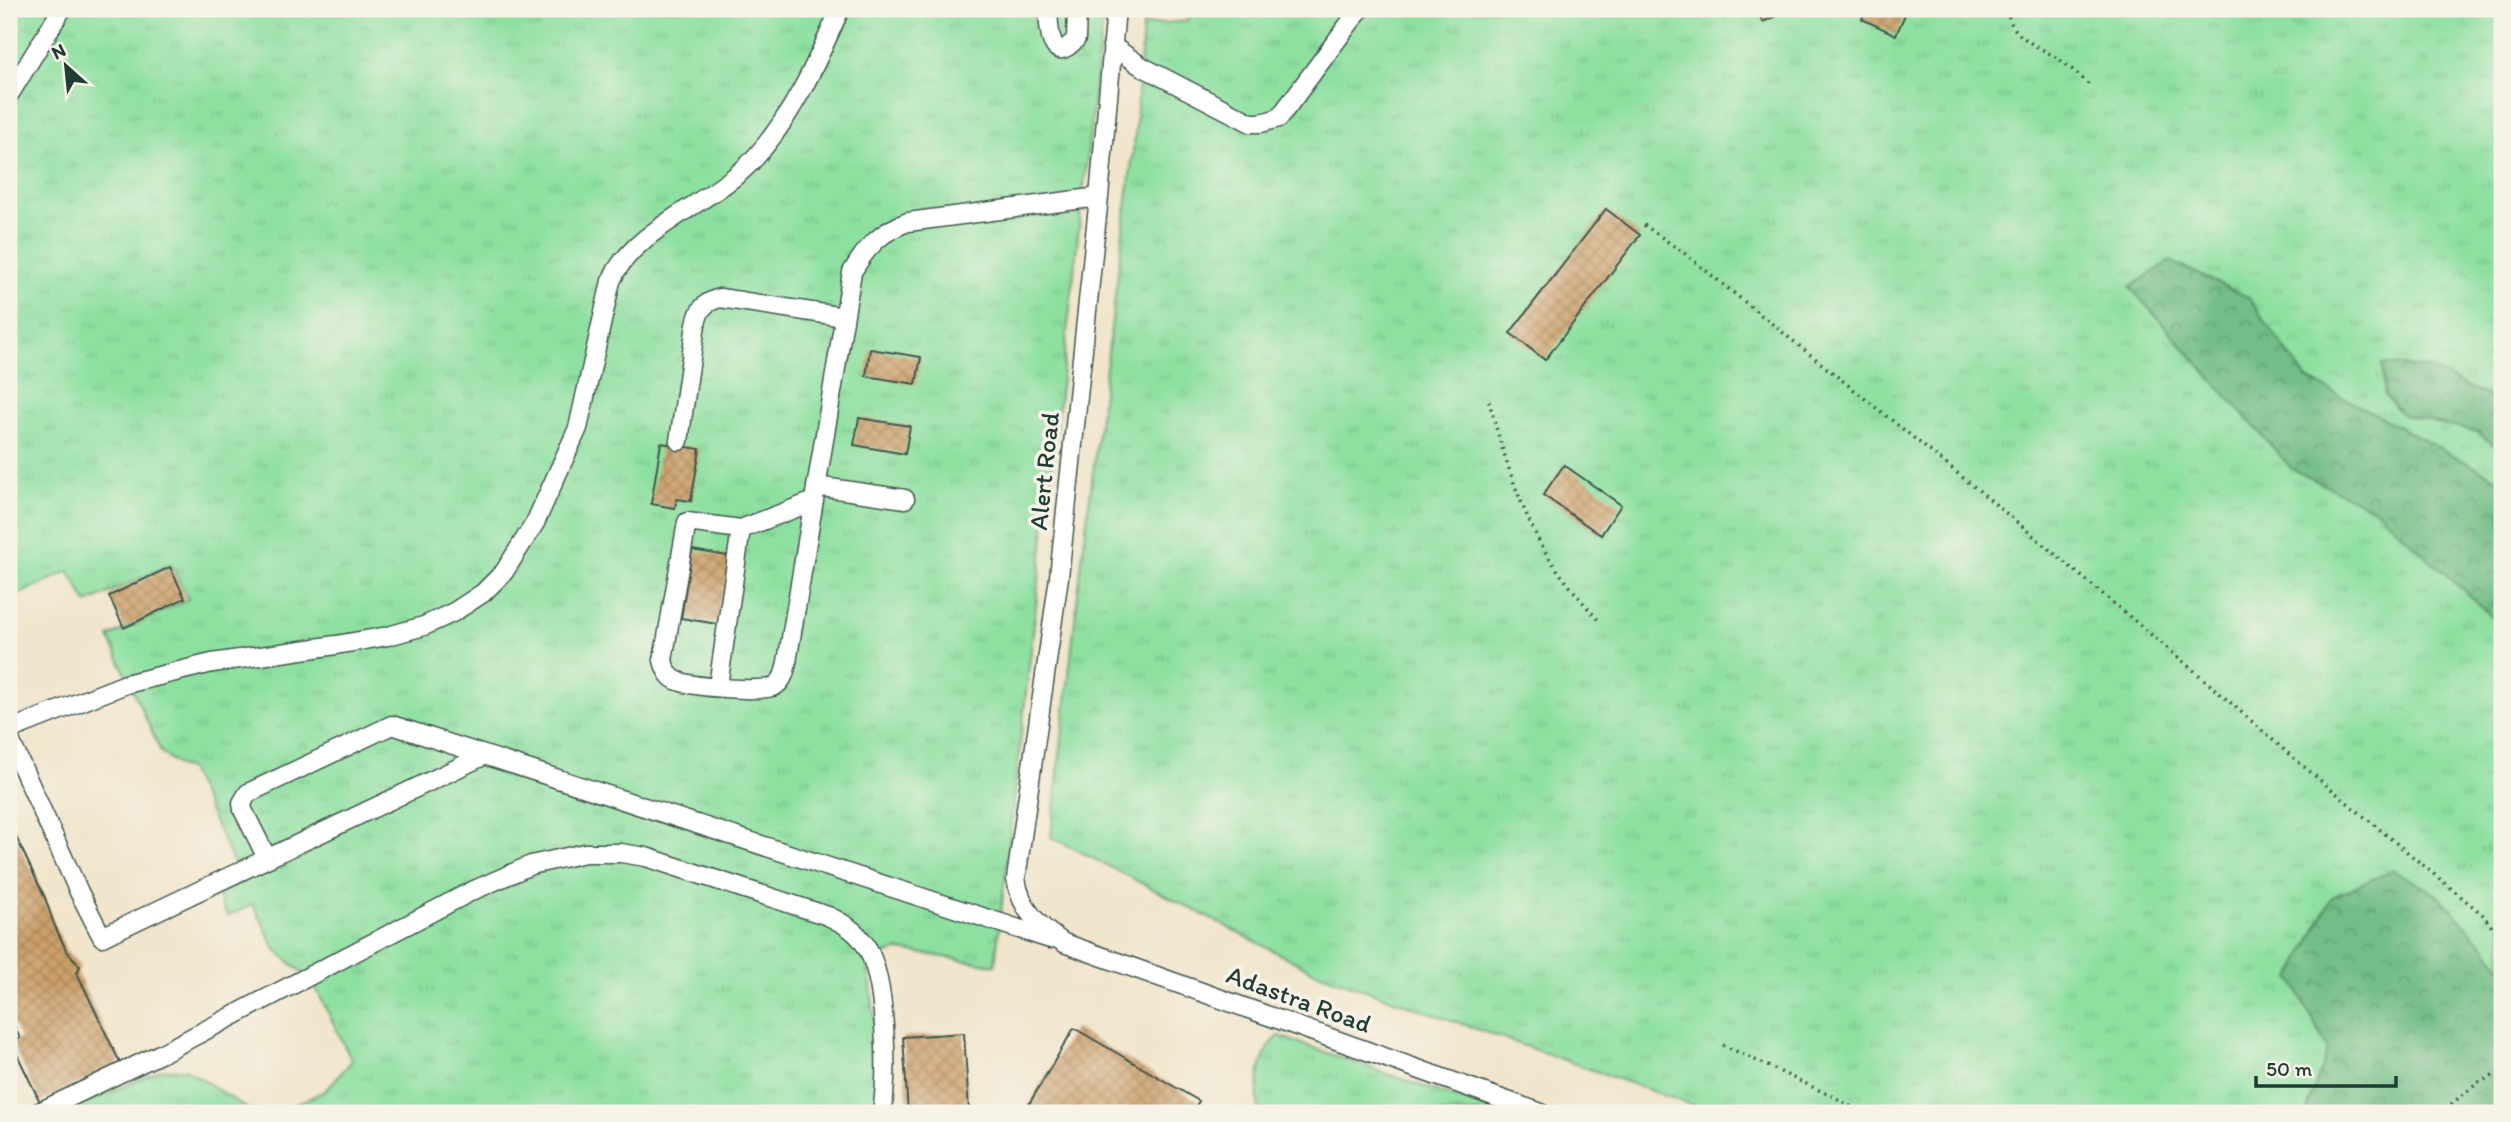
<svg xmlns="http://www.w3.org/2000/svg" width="2511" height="1122" font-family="Itim,sans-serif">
<defs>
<pattern id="grass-tufts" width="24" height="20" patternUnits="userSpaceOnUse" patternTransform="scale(1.75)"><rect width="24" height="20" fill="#8de0a0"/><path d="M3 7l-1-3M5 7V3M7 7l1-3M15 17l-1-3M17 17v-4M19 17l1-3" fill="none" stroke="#79c18a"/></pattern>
<pattern id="forest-crowns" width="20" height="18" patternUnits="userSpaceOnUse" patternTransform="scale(1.75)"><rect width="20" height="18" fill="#72be86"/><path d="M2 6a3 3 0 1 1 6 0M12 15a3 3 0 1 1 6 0" fill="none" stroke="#5d9c6e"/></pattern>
<pattern id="building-cross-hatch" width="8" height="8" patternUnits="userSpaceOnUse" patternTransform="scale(1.75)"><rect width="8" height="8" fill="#cda06a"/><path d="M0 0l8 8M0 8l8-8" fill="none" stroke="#a68458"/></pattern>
</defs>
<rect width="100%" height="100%" fill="#f7f3e8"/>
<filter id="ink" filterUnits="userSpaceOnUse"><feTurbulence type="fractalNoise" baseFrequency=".0143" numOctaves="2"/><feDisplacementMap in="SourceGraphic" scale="14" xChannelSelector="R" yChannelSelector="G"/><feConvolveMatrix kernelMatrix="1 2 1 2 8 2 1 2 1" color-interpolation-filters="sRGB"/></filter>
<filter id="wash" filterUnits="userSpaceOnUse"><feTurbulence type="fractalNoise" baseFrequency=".00686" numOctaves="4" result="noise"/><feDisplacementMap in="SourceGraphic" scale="28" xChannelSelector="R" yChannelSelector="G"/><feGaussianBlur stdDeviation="1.57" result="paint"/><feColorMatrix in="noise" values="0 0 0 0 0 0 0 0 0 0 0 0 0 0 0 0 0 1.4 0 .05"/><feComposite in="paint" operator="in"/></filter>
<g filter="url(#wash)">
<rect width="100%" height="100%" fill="#f1e5cb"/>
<!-- grass -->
<path fill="url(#grass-tufts)" stroke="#568e6a" stroke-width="2" d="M9 9H1104L995 965 899 950 868 960 874 1015 876 1078 889 1113H65L160 1070 186 1069 251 1111 279 1112 325 1091 352 1061 313 982 276 950 253 904 227 916 217 895 243 882 189 769 179 766 161 752 109 637 188 599 171 564 87 603 69 571 9 599Z
M1190 9H2502V1113H1714L1315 972 1051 837 1079 584 1135 136 1143 25 1188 21Z
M1279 1036 1499 1113H1258C1257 1087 1257 1054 1279 1036Z"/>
<!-- forest -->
<path fill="url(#forest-crowns)" stroke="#487e5d" stroke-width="2" d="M2170 261 2248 297 2306 378 2502 481V626L2376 510 2292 469 2130 287Z
M2382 364 2428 368 2502 403V451L2477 432 2403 415 2385 396Z
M2393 870 2440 896 2502 967V1113H2306L2328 1049 2291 978 2332 897Z"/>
<g id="blocks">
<!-- building -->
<path fill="url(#building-cross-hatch)" d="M1721 9H1742L1725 18Z
M1756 9H1791L1763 22Z
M1867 9H1904L1907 10 1896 35 1862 19Z
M1606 209 1640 235 1545 360 1510 333Z
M870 349 921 357 916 384 866 376Z
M859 418 910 426 905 454 854 445Z
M661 443 700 449 691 501 677 499 675 508 651 504Z
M1564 465 1621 505 1601 535 1543 495Z
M692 550 734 557 723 625 681 618Z
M170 567 185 598 124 628 109 596Z
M9 822 45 898 54 924 66 950 80 966 77 973 120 1063 40 1102 11 1042 20 1038 9 1016Z
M1074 1028 1199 1101 1192 1113H1045L1029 1104Z
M964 1033 969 1111 908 1113 903 1037Z"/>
</g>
</g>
<g filter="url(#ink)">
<use href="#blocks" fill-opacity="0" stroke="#3e564b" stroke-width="2"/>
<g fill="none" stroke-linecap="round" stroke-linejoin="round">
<!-- minor casing -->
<g stroke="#3e564b" stroke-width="21">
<path id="minor" d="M1048 9C1049 25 1049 69 1076 39L1077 9
M1116 9 1099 197 1059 577 1016 879C1021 910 1039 927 1064 943L1541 1113
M1112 46 1141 66 1251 123H1261L1279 118 1360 9
M9 95 62 9
M679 441 696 324C699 309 705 302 720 298L844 317
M816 486 905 499
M814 501 741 529 687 522 663 660C665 669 669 678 678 681 693 687 764 693 775 686 784 680 785 671 787 662L852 272C866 248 881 231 908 222L1099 197
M718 686 741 529
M9 730 126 684 212 663 336 645 388 636 424 626 454 612 483 593 504 572 535 523 578 428 611 281C633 229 712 203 752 161 792 118 817 62 840 9
M9 738 79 892 102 937 483 756
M267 858 243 810 242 803 248 793 392 725 1050 939
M37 1113 162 1053 472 891 531 865 585 853H621L646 857 828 916C843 923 857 931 866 946 887 980 888 1074 882 1113"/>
</g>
<!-- path -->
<path stroke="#3e564b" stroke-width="3.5" stroke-dasharray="2 5" stroke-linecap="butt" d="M2008 9C2008 37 2039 46 2060 60 2070 67 2080 76 2089 85
M1644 225 1684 253 1987 497 2198 674 2291 756 2482 914 2502 940
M1489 401C1501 448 1521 512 1546 553 1561 577 1580 599 1599 621
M1723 1045 1838 1099 1862 1113
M2440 1113 2479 1082 2502 1072"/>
<!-- minor -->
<use href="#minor" stroke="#fff" stroke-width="18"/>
</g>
</g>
<g text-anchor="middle" stroke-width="7" stroke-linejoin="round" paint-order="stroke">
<!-- street labels -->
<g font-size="26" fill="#1f3d34" stroke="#f7f3e8">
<text transform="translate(1044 471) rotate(-84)" y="9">Alert Road</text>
<text transform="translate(1299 999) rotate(20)" y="9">Adastra Road</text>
</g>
</g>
<!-- margin -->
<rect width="2511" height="1122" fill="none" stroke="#f7f3e8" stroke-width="35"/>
<!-- north arrow -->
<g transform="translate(66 66) rotate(333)" stroke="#f7f3e8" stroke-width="5" paint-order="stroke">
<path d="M0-5L12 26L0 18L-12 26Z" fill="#1f3d34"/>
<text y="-10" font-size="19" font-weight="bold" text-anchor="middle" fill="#1f3d34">N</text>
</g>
<!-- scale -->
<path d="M2256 1076v10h140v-10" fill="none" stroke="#1f3d34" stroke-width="3.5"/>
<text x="2266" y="1076" font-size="21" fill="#1f3d34" stroke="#f7f3e8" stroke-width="5" paint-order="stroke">50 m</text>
</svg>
